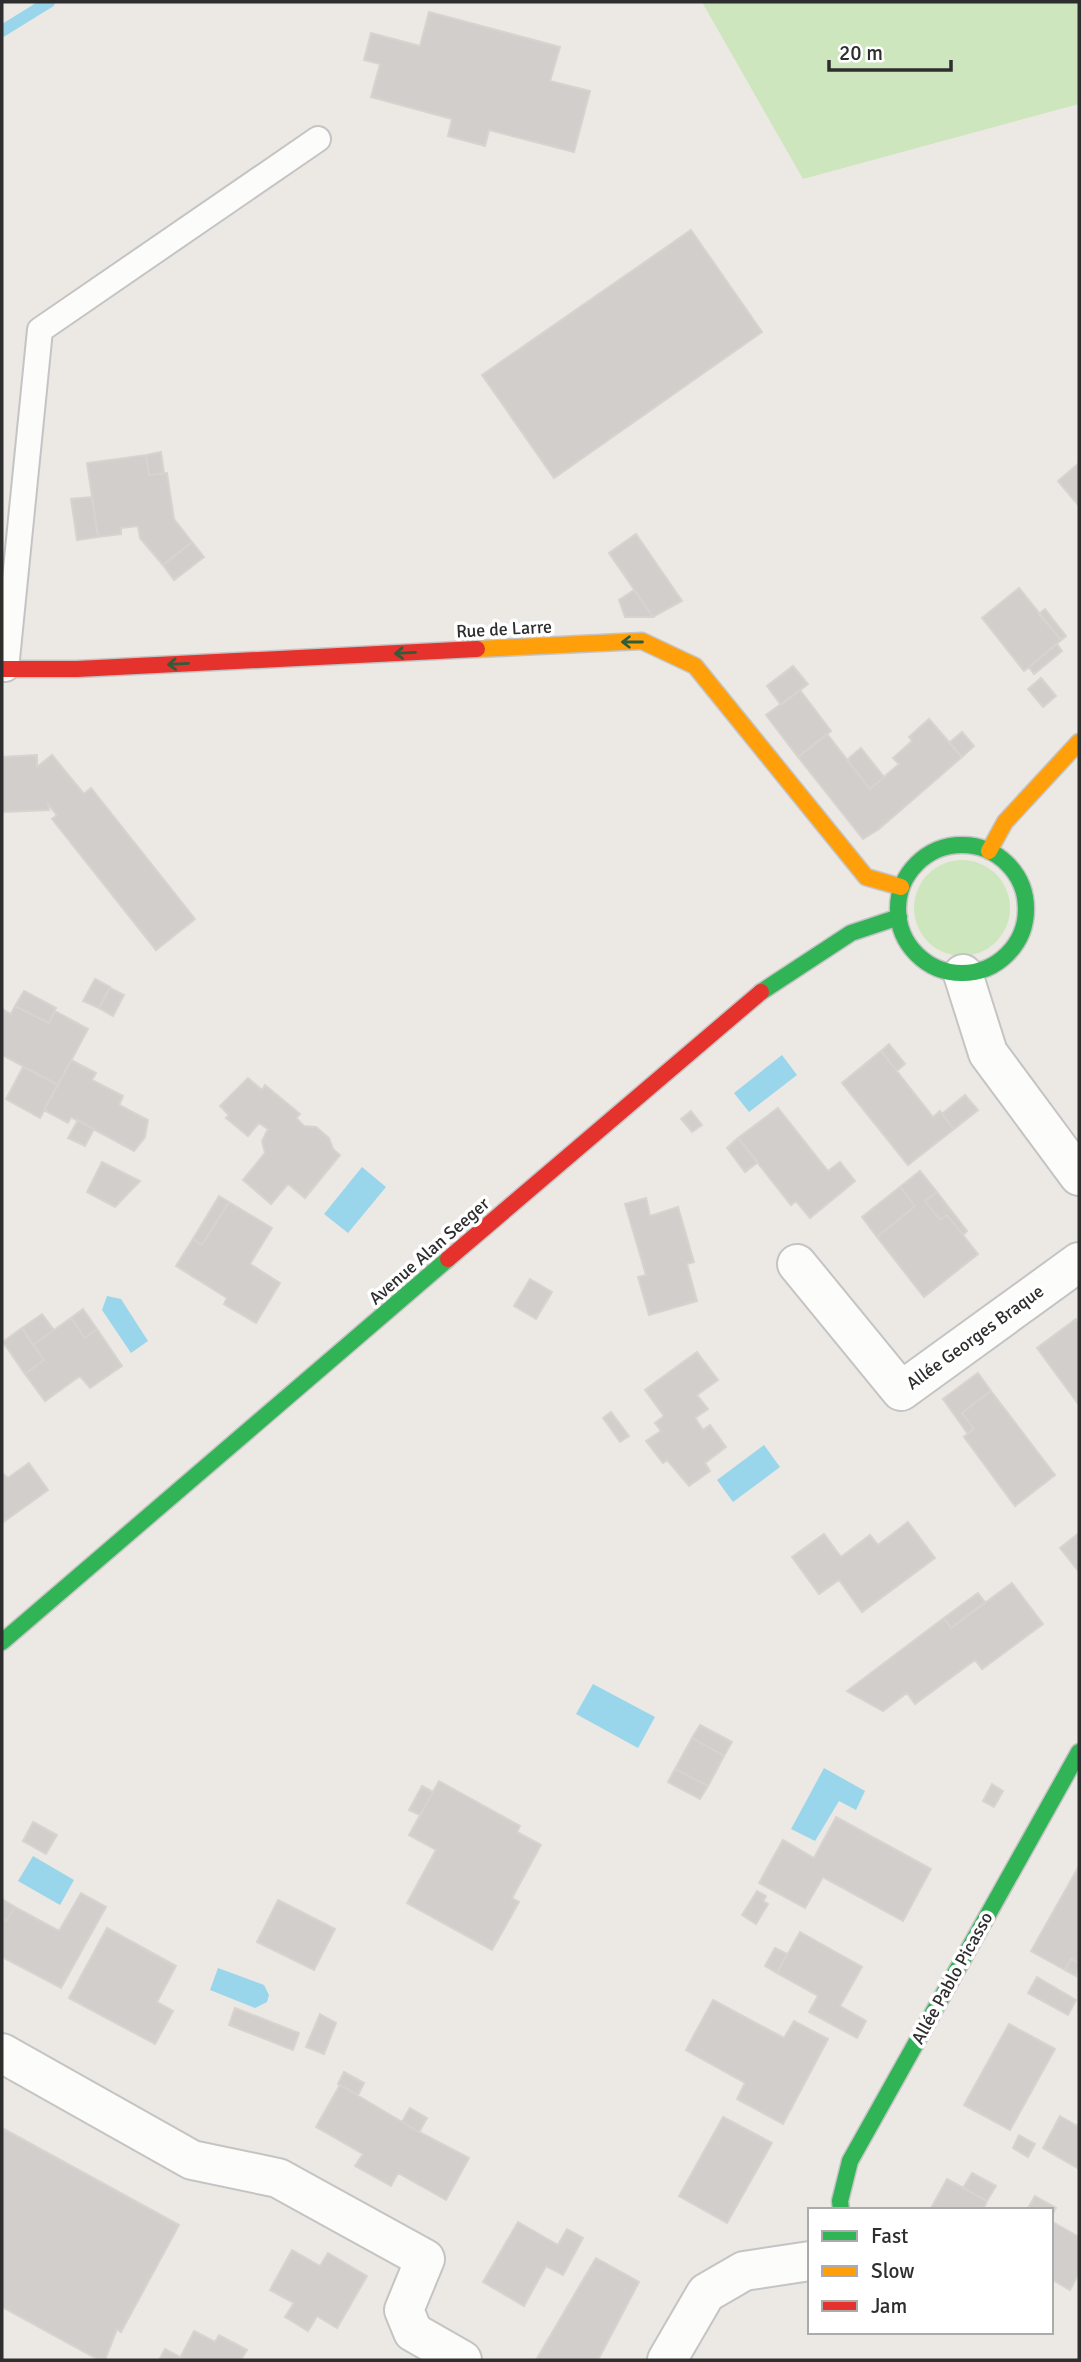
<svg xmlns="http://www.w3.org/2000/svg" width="1081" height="2362" font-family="Signika,sans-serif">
<rect width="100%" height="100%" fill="#ece8e4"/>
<!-- green -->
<path fill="#cee6be" d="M702 2H1079V104L803 179Z
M914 908a48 48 0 1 1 96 0a48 48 0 1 1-96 0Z"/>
<!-- water -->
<path fill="#99d6ec" d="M782 1055 797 1075 749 1112 734 1093Z
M362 1167 386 1187 348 1233 324 1214Z
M107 1296 121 1299 148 1341 131 1353 102 1310Z
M764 1445 780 1467 733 1502 717 1480Z
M593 1684 655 1717 638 1748 576 1714Z
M824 1768 865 1791 856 1810 839 1801 815 1841 791 1829Z
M33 1856 74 1880 60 1905 18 1881Z
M218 1968 264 1985 269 1995 267 2002 255 2008 210 1990Z"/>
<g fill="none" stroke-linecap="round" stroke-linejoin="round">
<!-- stream -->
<path stroke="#99d6ec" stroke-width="12" d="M2 31 49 2"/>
</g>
<!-- building -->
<path fill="#d1cecb" stroke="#d7d4d0" stroke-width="2" d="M429 12 560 47 550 81 590 91 574 152 489 130 485 146 448 136 452 119 371 97 380 64 364 60 371 33 420 46Z
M691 230 762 332 554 478 482 375Z
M161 452 164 473 149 475 146 455Z
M146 455 149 475 167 473 174 519 192 542 163 565 140 538 138 526 121 528V534L98 537 87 463Z
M1079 463V506L1058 481Z
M92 497 98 537 77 540 71 499Z
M636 534 682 601 653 617 609 553Z
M192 542 204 557 174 580 163 565Z
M1019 588 1061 640 1024 671 982 618Z
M634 590 653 617H625L619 600Z
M1045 609 1066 636 1061 640 1039 614Z
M1057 644 1062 651 1034 674 1029 667Z
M793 666 808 684 781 705 767 686Z
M1041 678 1056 696 1043 707 1028 689Z
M800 690 831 731 798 757 766 715Z
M929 719 962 757 879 829 863 839 798 757 827 734 870 789 899 764 893 758 912 741 909 737Z
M962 732 974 746 962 757 949 743Z
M861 748 884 777 870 789 847 760Z
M37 755V767L52 755 84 794 91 788 195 919 156 950 52 819 57 815 48 804 49 810 2 812V757Z
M95 979 110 987 99 1008 83 1001Z
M110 988 124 995 113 1016 99 1008Z
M24 991 56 1008 49 1023 15 1006Z
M15 1006 49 1023 55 1011 88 1029 58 1085 2 1055V1009L11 1014Z
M889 1044 905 1064 897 1071 881 1051Z
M881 1051 933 1117 940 1111 954 1129 908 1165 842 1083Z
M71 1060 96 1073 92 1080 123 1096 119 1105 148 1120 145 1137 134 1151 71 1117 68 1123 44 1110Z
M23 1067 58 1085 40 1118 6 1099Z
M248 1078 262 1090 265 1085 300 1114 296 1118 304 1126 316 1127 329 1138 333 1149 340 1155 305 1198 288 1184 271 1204 243 1180 265 1153 262 1141 268 1129 259 1123 248 1136 226 1118 229 1115 220 1106Z
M965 1095 978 1110 954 1129 942 1114Z
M778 1108 828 1171 840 1162 855 1181 810 1218 796 1201 791 1205 738 1138Z
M691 1111 702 1125 692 1132 681 1119Z
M78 1120 94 1129 85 1146 68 1138Z
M738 1138 758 1162 745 1172 727 1148Z
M102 1162 140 1181 115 1207 87 1192Z
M920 1171 937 1192 925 1201 940 1220 947 1215 978 1254 924 1297 877 1237 915 1206 900 1187Z
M900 1187 915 1206 877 1237 862 1217Z
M937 1192 967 1231 963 1235 947 1215 940 1220 925 1201Z
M219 1196 229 1202 202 1245 193 1239Z
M646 1198 650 1216 678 1207 694 1262 687 1264 697 1301 649 1315 638 1277 646 1275 625 1204Z
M229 1202 272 1228 250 1264 280 1283 256 1323 224 1304 227 1298 176 1266 193 1239 202 1245Z
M530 1279 552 1292 536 1319 514 1306Z
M83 1309 97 1329 85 1338 71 1318Z
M42 1314 54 1330 33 1345 22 1328Z
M71 1318 85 1338 97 1329 122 1366 90 1388 80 1376 45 1401 25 1374 44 1360 33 1345Z
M1076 1319 1079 1323V1405L1037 1348Z
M22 1328 44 1360 25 1374 3 1342Z
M697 1352 718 1380 697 1395 708 1409 695 1418 703 1430 710 1425 726 1447 705 1463 710 1471 689 1486 667 1460 663 1463 646 1441 661 1431 655 1423 664 1416 645 1390Z
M978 1373 991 1391 962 1413 974 1429 968 1434 943 1399Z
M991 1391 1055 1475 1015 1506 964 1437 974 1429 962 1413Z
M611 1412 629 1436 620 1442 603 1418Z
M29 1463 48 1490 2 1523V1473L8 1478Z
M908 1522 935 1558 862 1612 839 1580 819 1594 792 1557 824 1534 841 1557 870 1535 878 1545Z
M1079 1533V1572L1060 1548Z
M1012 1583 1043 1624 982 1669 975 1660 915 1704 907 1693 883 1711 847 1691 944 1618 951 1628Z
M978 1593 985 1602 951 1628 944 1618Z
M700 1725 732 1742 724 1756 692 1738Z
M692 1738 724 1756 708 1786 675 1769Z
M675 1769 708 1786 700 1799 668 1782Z
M439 1781 520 1826 517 1832 541 1845 512 1898 519 1902 492 1950 407 1903 436 1850 409 1835Z
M992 1784 1003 1791 994 1807 983 1801Z
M422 1786 433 1792 420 1815 409 1810Z
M836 1817 931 1869 903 1921 823 1877 805 1908 759 1883 783 1840 814 1858Z
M33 1822 57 1835 46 1854 23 1841Z
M1079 1866V1963L1071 1959 1065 1970 1031 1951Z
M757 1891 766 1896 763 1901 768 1904 756 1924 742 1915Z
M81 1893 106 1907 61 1988 2 1957V1918L6 1921 15 1907 59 1931Z
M2 1899 15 1907 6 1921 2 1918Z
M278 1900 335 1929 314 1970 257 1942Z
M107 1928 176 1966 157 2002 173 2011 155 2044 69 1998Z
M800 1932 862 1967 840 2006 866 2021 857 2038 809 2012 818 1996 777 1973Z
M775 1948 787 1954 777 1973 765 1966Z
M1071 1959 1079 1963 1076 1976 1065 1970Z
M1037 1977 1076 2000 1068 2015 1028 1993Z
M713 2000 784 2038 794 2021 828 2039 783 2124 737 2099 745 2083 686 2050Z
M235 2008 299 2033 293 2050 229 2025Z
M320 2014 336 2023 324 2054 306 2047Z
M1009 2024 1055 2049 1010 2130 964 2105Z
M344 2072 364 2083 358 2095 338 2084Z
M340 2085 419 2132 469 2158 446 2200 398 2173 391 2186 355 2166 363 2154 316 2127Z
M410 2108 427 2118 419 2132 402 2122Z
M1060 2116 1077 2126 1079 2123V2169L1043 2148Z
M723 2117 772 2143 727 2223 679 2196Z
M2 2128 179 2225 121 2332 117 2329 105 2360H99L2 2307Z
M1019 2135 1035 2144 1028 2157 1013 2148Z
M972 2173 996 2186 987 2201 963 2188Z
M947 2179 987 2201 983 2210H930Z
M1035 2196 1056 2208 1051 2217V2210L1028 2208Z
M1051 2221 1079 2237V2273L1070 2290 1051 2279Z
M518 2222 558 2245 567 2229 583 2238 563 2275 546 2266 524 2306 483 2282Z
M292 2250 320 2266 328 2253 367 2276 337 2328 317 2316 308 2331 285 2317 294 2303 270 2290Z
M596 2258 639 2282 598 2360H536Z
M194 2331 215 2342 219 2335 247 2350 241 2360H179Z
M165 2349 180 2357 179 2360H159Z"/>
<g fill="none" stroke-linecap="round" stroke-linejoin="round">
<!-- lane casing -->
<g stroke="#c5c4c5" stroke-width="28">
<path id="lane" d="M6 669 40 330 318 139"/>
</g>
<!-- street casing -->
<g stroke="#c5c4c5" stroke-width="42">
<path id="street" d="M963 974 988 1053 1079 1176
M797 1264 901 1391 1079 1262
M2 2053 192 2160 278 2178 425 2259 404 2310 413 2332 462 2360
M667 2360 706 2293 744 2271 810 2261"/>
</g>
<!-- fast casing -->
<g stroke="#c5c4c5" stroke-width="19">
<path id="fast" d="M898 909a64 64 0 1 1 128 0a64 64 0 1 1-128 0Z
M761 992 851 933 899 917
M2 1642 448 1259
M841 2210 840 2201 850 2161 1079 1752"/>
</g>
<!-- slow casing -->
<g stroke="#c5c4c5" stroke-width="19">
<path id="slow" d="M477 649 642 641 695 666 866 877 901 887
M989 851 1005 822 1079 742"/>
</g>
<!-- jam casing -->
<g stroke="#c5c4c5" stroke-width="19">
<path id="jam" d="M2 669H77L477 649
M448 1259 761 992"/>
</g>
<!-- lane -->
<use href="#lane" stroke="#fcfcfb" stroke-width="24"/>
<!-- street -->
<use href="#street" stroke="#fcfcfb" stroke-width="38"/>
<!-- fast -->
<use href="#fast" stroke="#30b455" stroke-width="16"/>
<!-- slow -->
<use href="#slow" stroke="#ff9f0a" stroke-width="16"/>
<!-- jam -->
<use href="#jam" stroke="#e5322d" stroke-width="16"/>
</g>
<!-- one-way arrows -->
<defs><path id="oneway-shaft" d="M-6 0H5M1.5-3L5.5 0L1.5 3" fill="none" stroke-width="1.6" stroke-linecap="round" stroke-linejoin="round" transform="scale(1.75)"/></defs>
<g stroke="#2f5d3c">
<use href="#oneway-shaft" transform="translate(632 642) rotate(180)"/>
<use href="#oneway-shaft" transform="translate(405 653) rotate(177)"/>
<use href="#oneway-shaft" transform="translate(178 664) rotate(177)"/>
</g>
<g text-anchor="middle" stroke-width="7" stroke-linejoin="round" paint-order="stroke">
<!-- street labels -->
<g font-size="18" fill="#2e2e2e" stroke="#fff">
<text transform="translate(504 629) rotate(-3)" y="6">Rue de Larre</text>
<text transform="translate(429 1251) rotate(-41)" y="6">Avenue Alan Seeger</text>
<text transform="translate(975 1337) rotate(-36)" y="6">Allée Georges Braque</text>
<text transform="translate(952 1978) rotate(-61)" y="6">Allée Pablo Picasso</text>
</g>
</g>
<!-- border -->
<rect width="1081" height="2362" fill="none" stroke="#2e2e2e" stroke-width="7"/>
<!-- legend -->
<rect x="808" y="2208" width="245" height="126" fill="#ffffff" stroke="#ababab" stroke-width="2"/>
<rect x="822" y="2231" width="35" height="10" fill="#30b455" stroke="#ababab" stroke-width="2"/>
<text x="871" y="2243" font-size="21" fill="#2e2e2e">Fast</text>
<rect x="822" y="2266" width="35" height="10" fill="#ff9f0a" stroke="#ababab" stroke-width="2"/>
<text x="871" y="2278" font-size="21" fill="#2e2e2e">Slow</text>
<rect x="822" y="2301" width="35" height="10" fill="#e5322d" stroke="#ababab" stroke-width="2"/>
<text x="871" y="2313" font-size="21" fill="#2e2e2e">Jam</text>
<!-- scale -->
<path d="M829 60v10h122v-10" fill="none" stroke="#2e2e2e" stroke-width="3.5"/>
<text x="839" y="60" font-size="21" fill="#2e2e2e" stroke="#ffffff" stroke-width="5" paint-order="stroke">20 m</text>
</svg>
